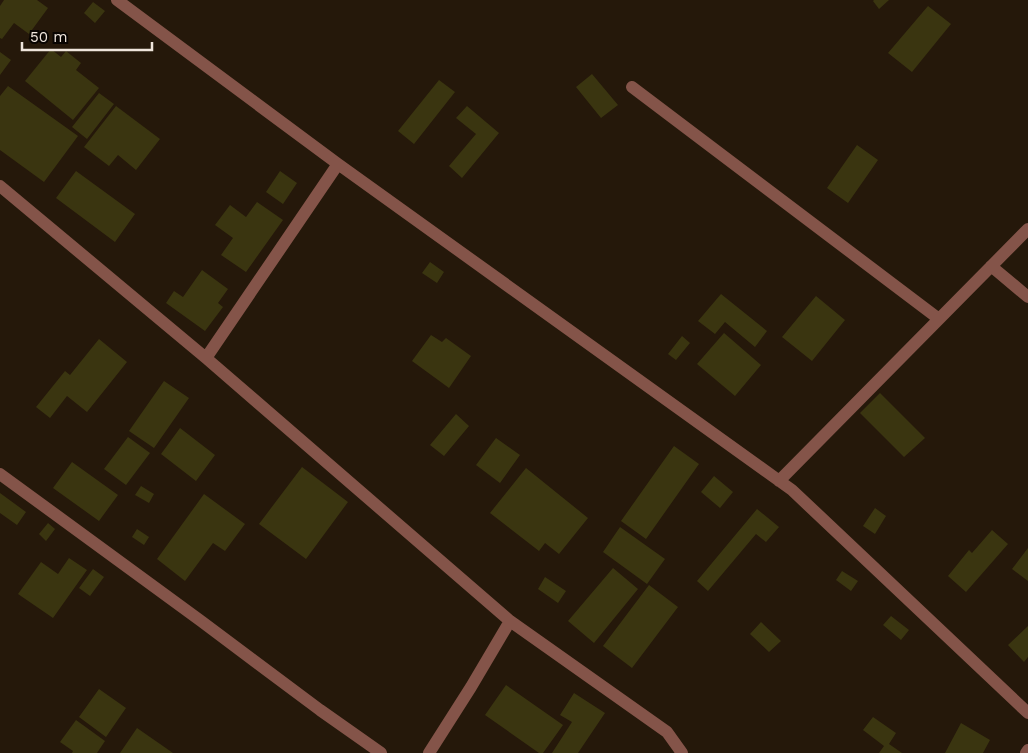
<svg xmlns="http://www.w3.org/2000/svg" width="1028" height="753" font-family="'Work Sans',sans-serif">
<rect width="100%" height="100%" fill="#25180a"/>
<!-- building -->
<path fill="#3a3510" d="M4 0H37L48 8 29 34 14 23 2 39 0 38V6Z
M874 0H889L879 9 873 1Z
M93 2 105 11 95 23 84 13Z
M928 6 951 24 912 72 888 53Z
M51 49 61 57 66 51 81 63 76 70 99 88 73 120 25 81Z
M0 52 11 60 0 75Z
M592 74 618 105 601 118 576 87Z
M439 80 455 92 414 144 398 131Z
M8 86 78 136 44 182 0 150V96Z
M99 93 114 104 87 139 72 127Z
M116 106 160 139 136 170 118 155 109 166 84 147Z
M467 106 499 133 462 178 449 166 476 134 456 118Z
M857 145 878 160 848 203 827 188Z
M76 171 135 214 115 242 56 198Z
M280 171 297 183 283 204 266 192Z
M257 202 283 220 246 272 221 255 233 238 215 225 230 205 246 217Z
M430 262 444 272 437 283 422 273Z
M202 270 228 289 218 303 223 307 205 331 166 303 174 291 183 297Z
M721 294 767 331 755 347 725 322 715 334 698 321Z
M816 296 845 320 812 361 782 337Z
M724 333 761 365 735 396 697 364Z
M431 335 442 342 446 338 471 356 449 388 412 361Z
M682 336 690 343 676 360 668 354Z
M99 339 127 362 87 412 67 396 50 418 36 407 65 371 70 375Z
M164 381 189 398 154 448 129 431Z
M880 393 925 438 904 457 860 413Z
M456 414 469 426 444 456 430 445Z
M180 428 215 455 196 481 161 454Z
M128 437 150 453 126 485 104 469Z
M496 438 520 455 500 483 476 465Z
M674 446 699 464 646 539 621 521Z
M72 462 118 495 99 521 53 488Z
M302 467 348 502 306 559 259 524Z
M526 468 588 518 559 554 545 543 539 551 490 513Z
M714 476 733 492 720 508 701 492Z
M141 486 154 494 149 503 135 495Z
M0 493 26 512 17 525 0 513Z
M204 494 245 524 225 551 213 543 185 581 157 559Z
M875 508 886 516 875 534 863 526Z
M757 509 779 527 766 542 756 534 708 591 697 581Z
M48 523 55 529 46 541 39 534Z
M620 527 665 559 647 584 603 552Z
M137 529 149 537 144 545 132 537Z
M992 530 1008 544 966 592 948 576 969 550 972 553Z
M1028 548V581L1012 569Z
M69 558 87 570 53 618 18 594 41 562 58 574Z
M613 568 638 589 594 643 568 621Z
M93 569 104 577 90 596 79 588Z
M842 571 858 581 851 591 836 580Z
M545 577 566 591 558 603 538 589Z
M649 585 678 607 632 668 603 646Z
M891 616 909 630 901 640 883 625Z
M761 622 781 641 769 652 750 634Z
M1028 626V657L1024 662 1008 645Z
M506 685 563 725 543 753H539L485 715Z
M99 689 126 708 106 737 79 717Z
M574 693 605 713 578 753H552L572 722 560 715Z
M873 717 896 733 889 744 902 753H879L884 746 863 730Z
M76 720 105 741 97 753H72L73 751 60 742Z
M961 723 990 740 983 753H945Z
M137 728 173 753H120Z"/>
<g fill="none" stroke-linecap="round" stroke-linejoin="round">
<!-- minor -->
<path stroke="#845449" stroke-width="12" d="M117 0 338 164 792 490 1028 713
M632 87 939 319
M0 186 206 358 510 621 667 732 682 753
M991 266 1028 297
M206 358 338 164
M0 474 201 621 320 710 381 753
M779 481 1028 229
M429 753 471 687 510 621
M1026 753 1028 750"/>
</g>
<!-- scale -->
<path d="M22 42v8h130v-8" fill="none" stroke="#efe5dc" stroke-width="2.5"/>
<text x="30" y="42" font-size="15" fill="#efe5dc" stroke="#090502" stroke-width="4" paint-order="stroke">50 m</text>
</svg>
